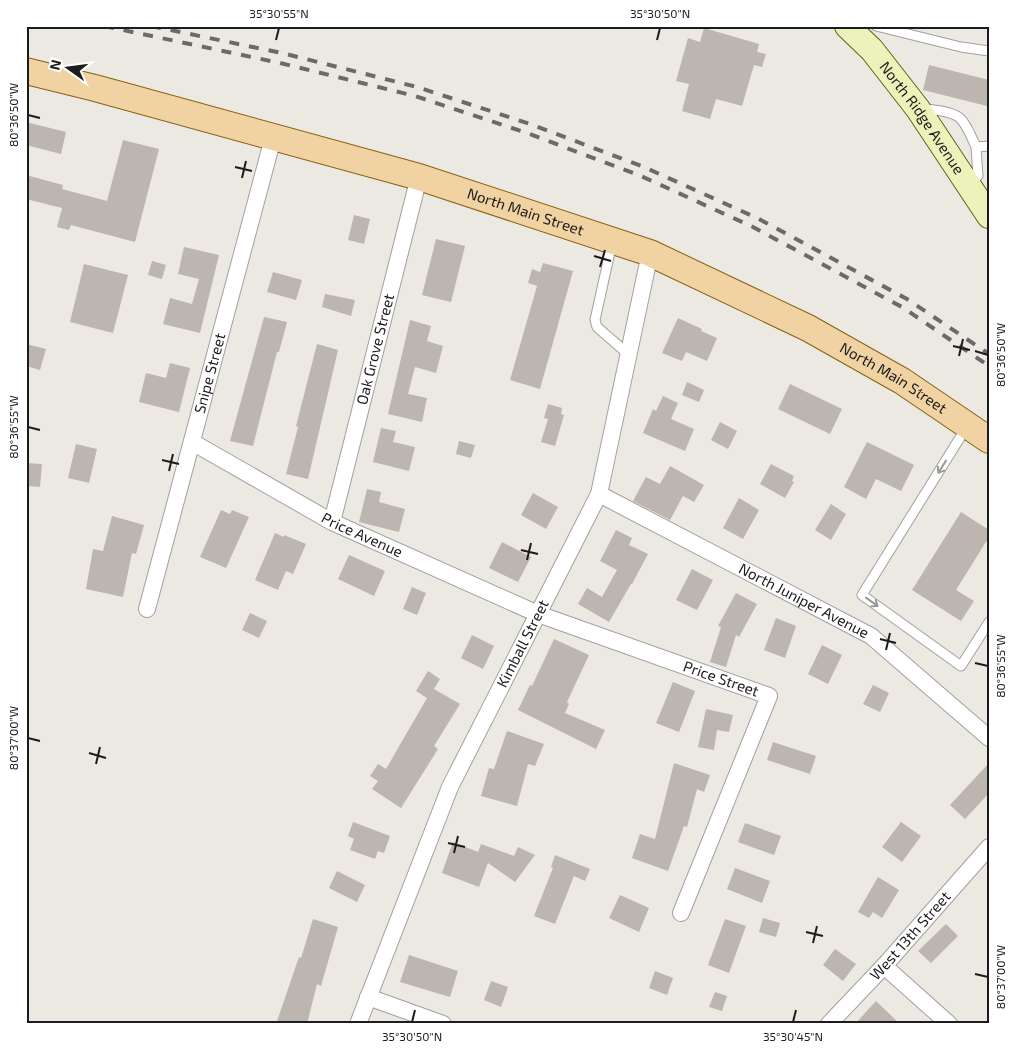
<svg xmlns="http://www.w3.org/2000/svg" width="1015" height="1050" font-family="'Exo 2',sans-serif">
<rect width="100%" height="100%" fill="#ece9e2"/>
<!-- building -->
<path fill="#bcb5b0" d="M704 28 759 44 757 52 766 54 762 67 754 65 742 106 716 99 710 119 682 111 689 84 676 81 688 38 700 42Z
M929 65 989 80V100L987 106 923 90Z
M26 122 66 132 61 154 26 145Z
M123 140 159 149 135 242 71 225 69 230 57 227 62 208 26 199V175L63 185 62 189 107 201Z
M354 215 370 219 364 244 348 240Z
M436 239 465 246 451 302 422 295Z
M184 247 219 255 200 333 163 324 170 298 192 304 199 279 178 274Z
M152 261 166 265 162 279 148 275Z
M543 263 573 271 540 389 510 380 537 286 528 283 532 269 540 272Z
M84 264 128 275 113 333 70 322Z
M273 272 302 280 296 300 267 292Z
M325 294 355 300 351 316 322 307Z
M264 317 287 322 279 352H277L253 446 230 441Z
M678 318 702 329 701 331 717 338 707 361 686 352 682 361 662 353Z
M410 320 431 326 427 341 443 346 436 373 415 367 408 394 427 398 422 422 388 414Z
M26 344 46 349 40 370 26 366Z
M317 344 338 350 308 479 286 474 298 427 296 426Z
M170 363 190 368 179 412 139 402 146 373 166 378Z
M687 382 704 390 699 402 682 395Z
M790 384 842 409 830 434 778 409Z
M663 396 678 403 671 419 694 429 685 451 643 433 653 409 656 411Z
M548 404 562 408 561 414 564 415 555 446 541 442 548 419 544 418Z
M720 422 737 431 728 449 711 440Z
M381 428 396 431 393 442 415 447 409 471 373 462Z
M459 441 475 445 471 458 456 454Z
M867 442 914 465 901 491 876 479 866 499 844 487Z
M76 444 97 449 89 483 68 478Z
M26 463 42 464 40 487 26 486Z
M771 464 794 476 792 481 794 482 785 498 760 484Z
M670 466 704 485 694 502 683 496 670 520 633 501 646 477 660 484Z
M367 489 381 492 379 502 405 509 399 532 359 522Z
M533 493 558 507 546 529 521 515Z
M739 498 759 510 743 539 723 528Z
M831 504 846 514 831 540 815 530Z
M221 510 230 514 232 510 249 517 226 568 200 557Z
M961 512 989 530V537L956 590 974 601 961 621 912 590Z
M112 516 144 525 136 554 132 553 123 597 86 589 93 549 103 551Z
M616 530 632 538 629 545 648 554 632 584H631L609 622 578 604 587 588 602 597 617 570 600 561Z
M275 533 284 537V535L306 544 293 574 286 571 278 590 255 580Z
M502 542 531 557 518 582 489 568Z
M349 555 385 571 374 596 338 579Z
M692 569 713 580 697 610 676 600Z
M412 587 426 593 417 615 403 609Z
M736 593 757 604 739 637 736 635 726 667 710 662 721 627 718 626Z
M250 613 267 621 259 638 242 630Z
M776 618 796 626 785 658 764 650Z
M472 635 494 646 483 669 461 658Z
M554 639 589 655 567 702 569 704 565 713 605 730 596 749 518 710 530 685 532 686Z
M822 645 842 655 828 684 808 674Z
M428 671 440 679 434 689 460 704 434 746 438 749 401 808 372 789 378 781 370 776 378 764 386 769 427 698 416 691Z
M673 682 695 691 679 732 656 723Z
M873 685 889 693 880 712 863 704Z
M706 709 733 715 729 732 717 730 714 750 698 747Z
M507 731 544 744 535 766 528 764 517 806 481 796 489 768 494 769Z
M773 742 816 756 810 774 767 760Z
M674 763 710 775 704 792 697 789 687 827 684 826 668 871 632 858 640 834 655 839Z
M989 763V793L965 819 950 805Z
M353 822 390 836 384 853 378 851 375 859 350 850 354 839 348 836Z
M901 822 921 836 902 862 882 847Z
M745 823 781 836 774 855 738 842Z
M453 842 478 852 481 844 514 856 518 847 535 855 515 882 488 863 479 887 442 873Z
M555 855 590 869 585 881 574 876 555 924 534 916 553 868 551 867Z
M735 868 770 881 762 903 727 889Z
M337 871 365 885 357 902 329 888Z
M878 877 899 890 882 918 873 912 869 918 858 912Z
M620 895 649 908 639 932 609 918Z
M763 918 780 923 776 937 759 932Z
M313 919 338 927 321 986 317 984 307 1024H276L299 957 301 958Z
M725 919 746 926 729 973 708 965Z
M946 924 958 936 931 963 918 951Z
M835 949 856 964 843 981 823 965Z
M409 955 458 971 450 997 400 982Z
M655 971 673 978 667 995 649 988Z
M491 981 508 987 501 1007 484 1000Z
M715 992 727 996 722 1011 709 1007Z
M876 1001 900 1024H855Z"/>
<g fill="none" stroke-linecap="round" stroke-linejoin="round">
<!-- lane casing -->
<g stroke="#a0a0a0" stroke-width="11">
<path id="lane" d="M876 26 961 47 989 51
M920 109C931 109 951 111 960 118 967 125 972 138 976 147L989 146
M976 147 978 176
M612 243 595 320 597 327 628 354
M966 428 862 595 961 666 989 622"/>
</g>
<!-- street casing -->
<g stroke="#a0a0a0" stroke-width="18">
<g id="street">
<path id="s1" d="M192 442 332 522 538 614 769 696 681 913"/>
<path id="s2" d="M599 494 871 636 989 738"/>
<path id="s3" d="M332 522 419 177"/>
<path id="s4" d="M147 609 273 138"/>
<path d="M884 966 949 1024"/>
<path d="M368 997 443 1024"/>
<path id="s5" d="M358 1024 450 787 599 494 650 253"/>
<path id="s6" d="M829 1024 884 966 989 847"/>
</g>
</g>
<!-- secondary casing -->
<g stroke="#596610" stroke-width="26">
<g id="secondary">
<path id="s7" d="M847 26 872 50 918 109 989 216"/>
</g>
</g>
<!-- primary casing -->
<g stroke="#85620f" stroke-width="28">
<g id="primary">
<path id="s8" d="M26 71 95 88 419 177 650 253 808 328 902 381 989 440"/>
</g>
</g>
<!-- lane -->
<use href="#lane" stroke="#fff" stroke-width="9"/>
<!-- street -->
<use href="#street" stroke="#fff" stroke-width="16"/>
<!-- secondary -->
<use href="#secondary" stroke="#edf2bb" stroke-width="24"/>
<!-- primary -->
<use href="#primary" stroke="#f1d2a2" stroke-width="26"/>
<!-- rail -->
<path stroke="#6a6a6a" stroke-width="4" stroke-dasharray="10 10" stroke-linecap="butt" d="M104 26 280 63 415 96 527 133 641 176 753 227 902 307 989 366
M151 26 282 53 417 87 530 124 644 167 757 218 907 299 989 354"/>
</g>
<!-- one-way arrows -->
<defs><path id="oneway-shaft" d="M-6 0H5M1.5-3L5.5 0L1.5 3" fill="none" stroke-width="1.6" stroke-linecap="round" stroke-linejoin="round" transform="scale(1.25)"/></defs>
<g stroke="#999">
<use href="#oneway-shaft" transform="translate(942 467) rotate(122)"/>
<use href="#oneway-shaft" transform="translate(872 602) rotate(36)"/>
</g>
<!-- ticks -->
<path fill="none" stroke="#1c1c1c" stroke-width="2" d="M276 40 279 28M657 40 660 28M28 115 40 118M235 167 252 171M242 178 246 161M594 256 611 261M600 267 605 250M953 346 970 350M975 351 988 355M959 356 963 339M28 427 40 430M162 460 179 464M169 471 173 454M521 550 538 554M527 560 531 543M880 639 896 643M886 650 890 633M975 663 988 666M28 738 40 741M89 753 106 758M96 764 100 747M448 843 465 847M454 853 458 836M806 932 823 936M813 943 817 926M975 974 988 977M412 1022 415 1010M793 1022 796 1010"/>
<g text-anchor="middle" stroke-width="4" stroke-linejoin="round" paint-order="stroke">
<!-- street labels -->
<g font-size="15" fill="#1c1c1c" stroke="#fff">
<text dy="5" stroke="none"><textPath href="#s7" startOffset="119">North Ridge Avenue</textPath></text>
<text dy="5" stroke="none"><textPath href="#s8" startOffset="519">North Main Street</textPath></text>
<text dy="5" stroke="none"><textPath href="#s3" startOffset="178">Oak Grove Street</textPath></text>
<text dy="5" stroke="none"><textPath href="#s4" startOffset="244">Snipe Street</textPath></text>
<text dy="5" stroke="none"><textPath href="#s8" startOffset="924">North Main Street</textPath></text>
<text dy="5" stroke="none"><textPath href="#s1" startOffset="194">Price Avenue</textPath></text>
<text dy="5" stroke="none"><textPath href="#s2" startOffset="231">North Juniper Avenue</textPath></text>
<text dy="5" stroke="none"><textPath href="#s5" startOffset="415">Kimball Street</textPath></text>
<text dy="5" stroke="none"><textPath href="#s1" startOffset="581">Price Street</textPath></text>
<text dy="5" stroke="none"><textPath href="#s6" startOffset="120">West 13th Street</textPath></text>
</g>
</g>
<!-- border -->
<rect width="1015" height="1050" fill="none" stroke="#ffffff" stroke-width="55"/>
<!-- north arrow -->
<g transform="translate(68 68) rotate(284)" stroke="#ffffff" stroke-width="4" paint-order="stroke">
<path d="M0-4L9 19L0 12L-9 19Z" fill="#1c1c1c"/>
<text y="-8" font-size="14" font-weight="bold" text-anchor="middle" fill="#1c1c1c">N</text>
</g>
<rect x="28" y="28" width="960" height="994" fill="none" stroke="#1c1c1c" stroke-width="2"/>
<g font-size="12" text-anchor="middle" fill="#1c1c1c">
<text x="279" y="18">35°30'55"N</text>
<text x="660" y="18">35°30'50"N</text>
<text transform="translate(14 115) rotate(-90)" y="4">80°36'50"W</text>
<text transform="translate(1001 355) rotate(-90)" y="4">80°36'50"W</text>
<text transform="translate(14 427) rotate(-90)" y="4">80°36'55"W</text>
<text transform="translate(1001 666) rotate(-90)" y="4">80°36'55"W</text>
<text transform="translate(14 738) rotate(-90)" y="4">80°37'00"W</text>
<text transform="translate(1001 977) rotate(-90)" y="4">80°37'00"W</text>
<text x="412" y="1041">35°30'50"N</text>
<text x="793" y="1041">35°30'45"N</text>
</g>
</svg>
